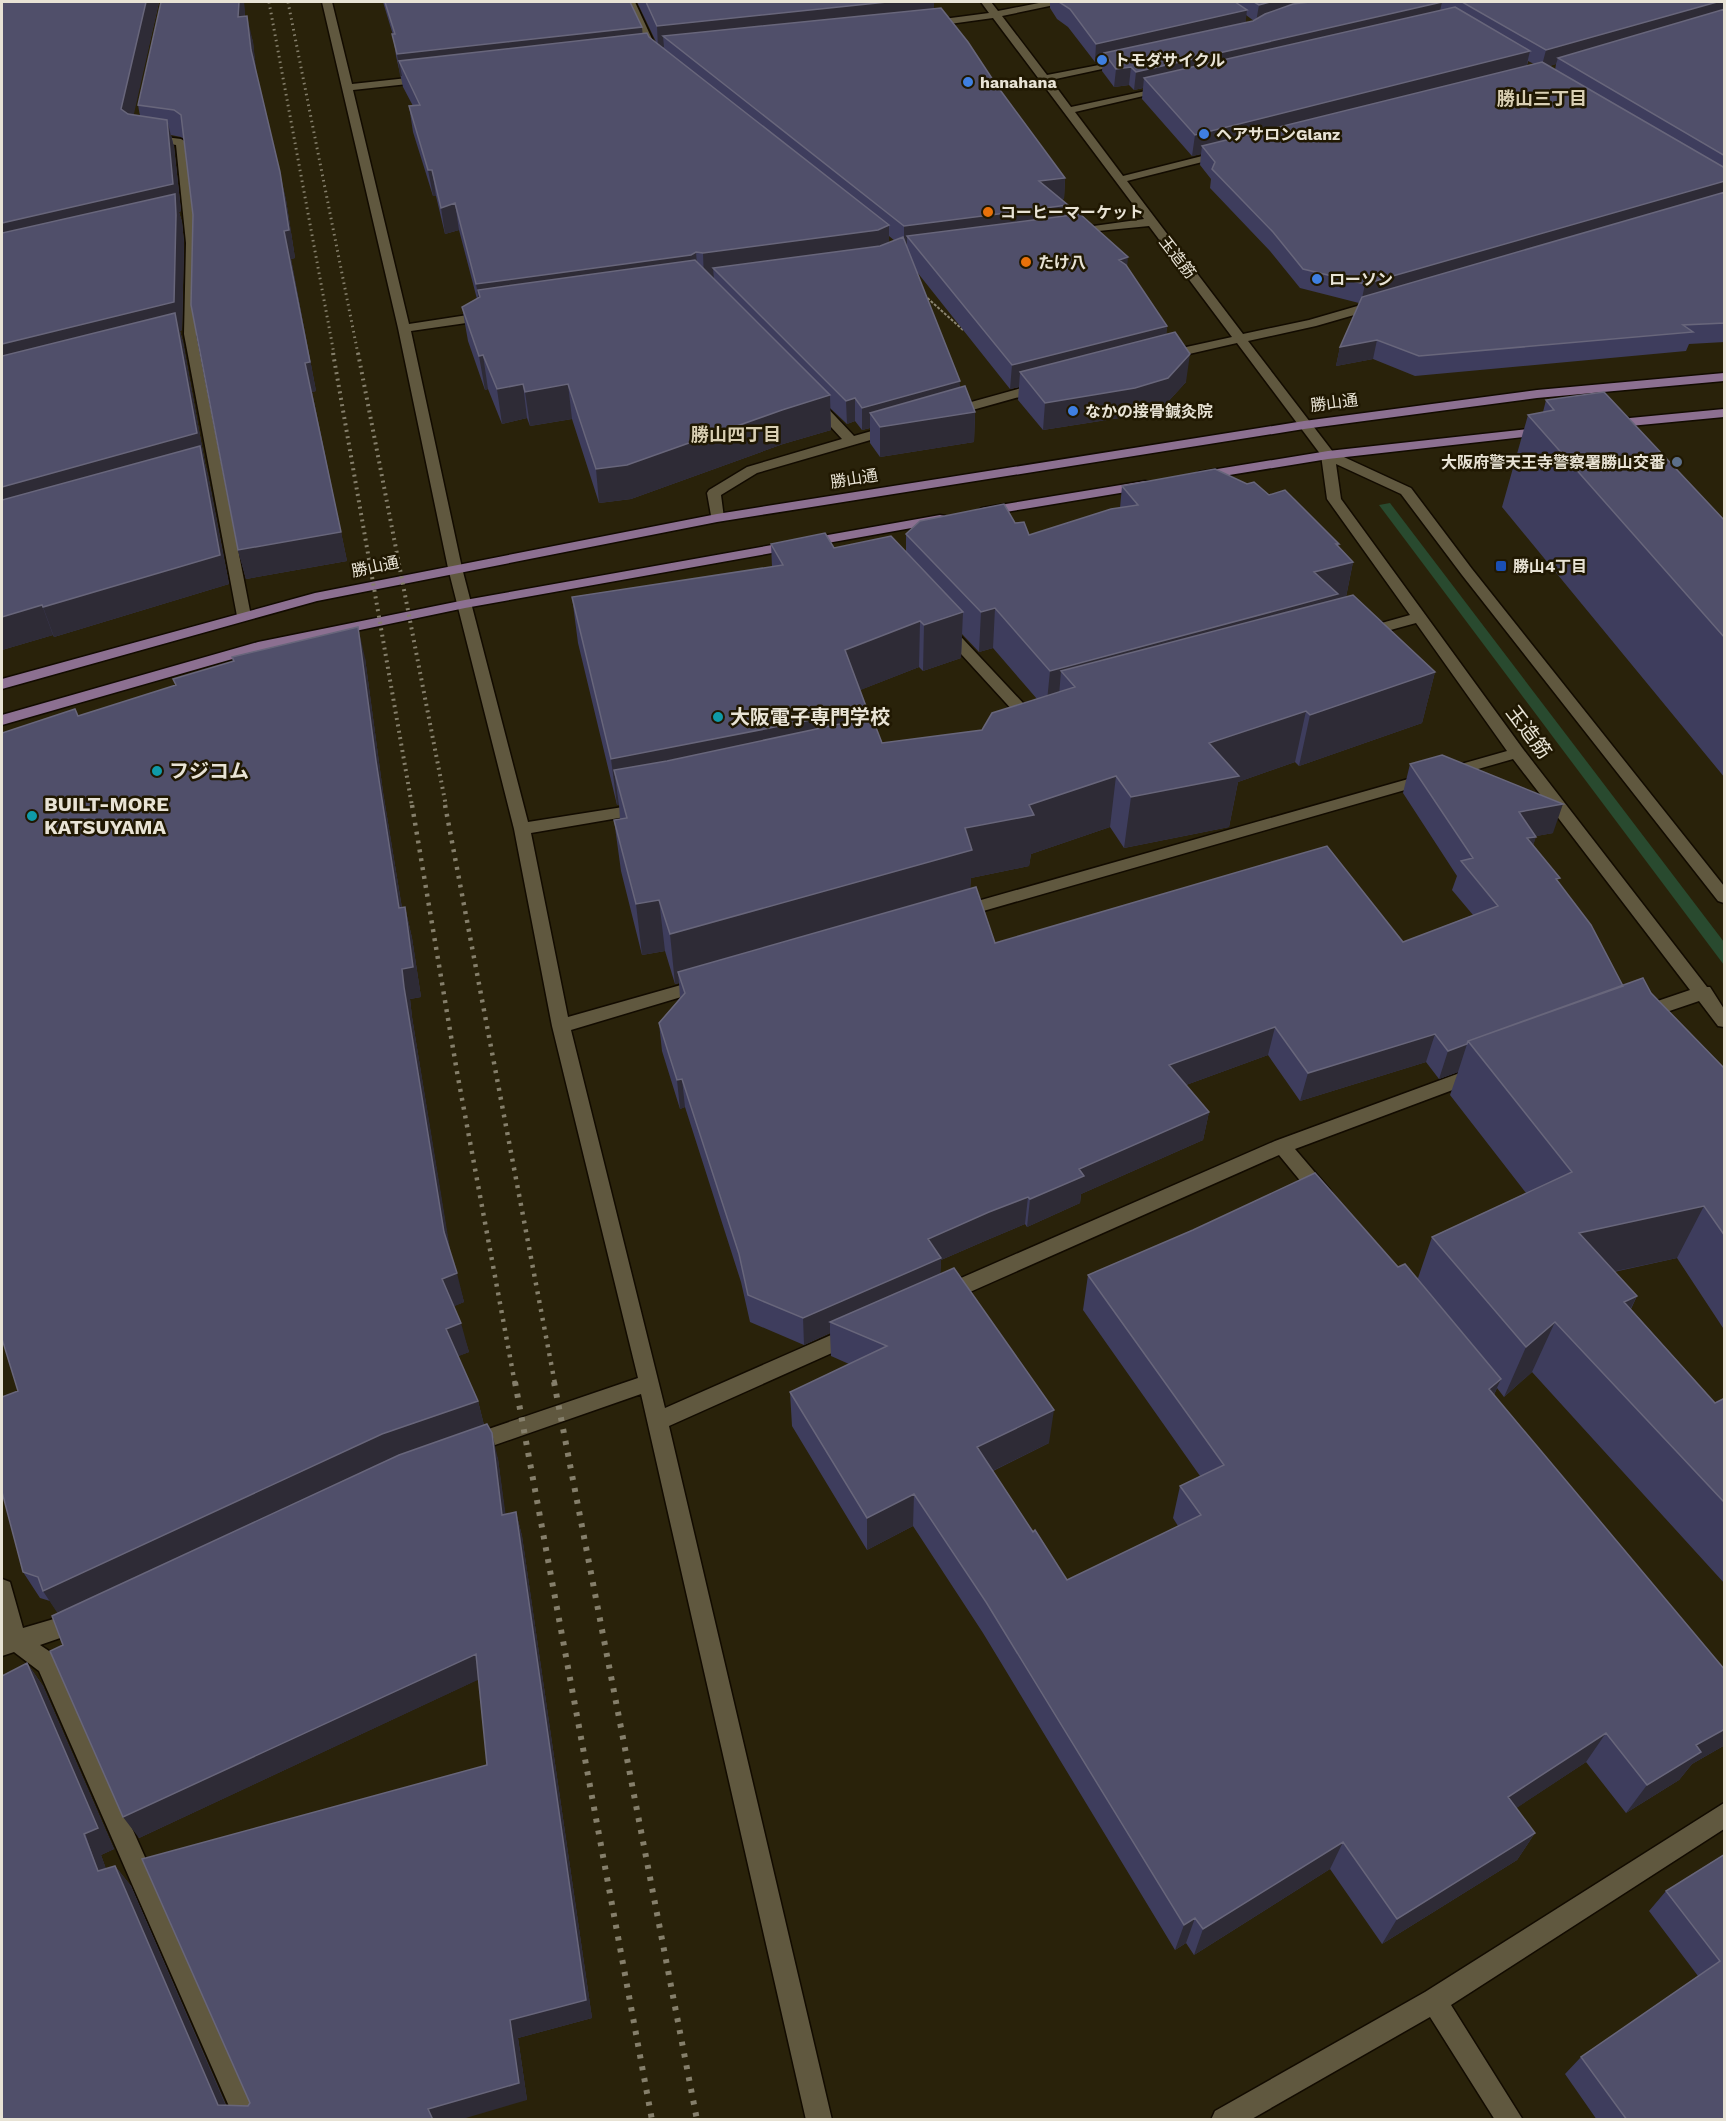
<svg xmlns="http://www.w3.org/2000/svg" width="1726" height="2121" font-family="'Work Sans','Noto Sans JP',sans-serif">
<rect width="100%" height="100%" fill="#29220a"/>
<!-- green -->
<path fill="#294a2f" d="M1390 503 1724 942V965L1379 505Z"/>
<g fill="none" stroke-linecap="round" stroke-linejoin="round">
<!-- minor casing -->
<g stroke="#120b00" stroke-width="3">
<path id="minor" d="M322 2H332L352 84 426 76 431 79 426 82 353 90 409 324 487 312 493 316 487 320 411 331 462 568 528 822 642 804 648 805 650 809 648 813 642 814 531 833 568 1017 702 979 708 981 711 985 708 989 571 1030 665 1408 847 1328 854 1326 861 1328 864 1334 861 1340 669 1426 832 2120H806L641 1394 469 1454 462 1452 459 1445 462 1438 638 1378 552 1026 514 829 448 568 398 328Z
M625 2H635L659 54 658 56 649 54Z
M981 2H991L998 11 1044 2H1061L1059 4 1002 16 1047 75 1130 59V63L1051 80 1071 107 1169 86V90L1075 112 1123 176 1222 151 1226 152V156L1127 181 1243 334 1309 320 1378 300 1382 301V307L1316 326 1248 341 1333 452 1411 488 1472 569 1724 886V903L1718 901 1462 575 1401 494 1336 464 1341 499 1523 749 1707 987H1710L1724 1009V1027L1718 1026 1699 1001 1640 1021 1634 1019 1631 1014 1634 1009 1690 990 1513 759 959 918 953 916 951 912 953 908 1507 751 1416 623 1365 637 1358 632 1360 629 1410 615 1327 499 1321 455 1237 343 1163 360 1157 356 1159 353 1232 337 1149 226 1068 234 1066 232 1072 229 1144 219 993 18 928 27 923 24 928 21 989 13Z
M150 135 181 139 186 142 198 243 196 334 251 616 244 620 237 616 184 334 186 243 176 145 146 140 145 138Z
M1043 382 1048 383 1049 386 1048 389 951 416 945 412 946 409Z
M815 399 820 400 854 436 893 425 900 429 898 432 757 473 721 495 724 518 722 521H712L707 493 709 490 747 467 842 439 809 403Z
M945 623 950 625 1037 718 1040 722 1037 726H1027L940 631 938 628 940 625Z
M1476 1067 1482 1069 1485 1074 1482 1079 1295 1149 1330 1190 1333 1195 1330 1200 1323 1203 1316 1200 1279 1155 952 1300 945 1302 938 1300 935 1294 938 1288 1275 1141Z
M2 1579 10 1582 23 1628 81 1611 89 1614 92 1621 89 1628 40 1645 55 1655 262 2120H235L39 1671 14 1652 2 1656Z
M1724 1803V1829L1451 2005 1523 2120H1495L1430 2017 1250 2120H1211L1215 2111 1425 1992Z"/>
</g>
<!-- major casing -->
<g stroke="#120b00" stroke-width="3">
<path id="major" d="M1724 373V381L1537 398 1304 429 717 522 317 601 2 689V679L315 593 717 514 1304 421 1537 390Z
M1724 409V417L1609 428 1602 424 1609 420Z
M1546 427 1551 428 1553 431 1551 434 1328 459 1199 480 1192 476 1199 472 1328 451Z
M1145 481 1150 482 1152 485 1150 488 982 516 975 512 982 508Z
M940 515 945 516 947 519 945 522 465 608 260 651 2 725V715L258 642 465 600Z"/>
</g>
<!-- path -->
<path stroke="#8b8572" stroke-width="2" stroke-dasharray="3 1.5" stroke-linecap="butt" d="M924 295 963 330"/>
<!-- minor -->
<use href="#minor" fill="#60583f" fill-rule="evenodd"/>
<!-- major -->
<use href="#major" fill="#8c7091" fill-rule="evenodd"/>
<!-- rail-far3 -->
<path stroke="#857f6b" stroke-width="3" stroke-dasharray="1.5 4" stroke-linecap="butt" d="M269 2 334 354
M288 2 358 354"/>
<!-- rail-far2 -->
<path stroke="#857f6b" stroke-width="4" stroke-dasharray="2 4.5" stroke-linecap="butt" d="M333 353 412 806
M358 353 446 806"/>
<!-- rail-far1 -->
<path stroke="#857f6b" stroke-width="4.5" stroke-dasharray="3 6" stroke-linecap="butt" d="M412 805 457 1072 515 1384
M445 805 555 1384"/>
<!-- rail -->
<path stroke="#857f6b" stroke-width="6" stroke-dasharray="4 8" stroke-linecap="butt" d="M515 1382 652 2120
M554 1382 697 2120"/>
</g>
<!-- wall -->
<path fill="#3e3d5d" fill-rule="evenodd" d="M2 2H159L133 115 140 116 138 105 245 10V16L253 42 256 73 286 200 295 258 291 259 316 391 312 392 347 561 246 579 238 550 193 215 184 139 181 137 171 135 174 147 181 211 179 212 182 222 184 243 182 330 180 331 183 342 205 463 208 475 229 584 54 637 53 635 2 650Z
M383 2H630L642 27V34L657 44 637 2H934V8L995 83 1065 178 1064 199 1061 200 1068 205 1067 216 1127 267 1167 326 1166 335 1186 382 1165 405 1132 416 1043 430 1018 400 1019 387 1010 389 917 272 960 387 975 412 974 442 880 457 870 443V428L862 430 855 421 847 424 830 408 831 430 783 444 631 499 599 503 572 419 530 426 527 418 502 424 488 389 485 390 468 341 462 307 477 299 459 230 445 234 436 196H433L413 132 409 106H413L403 87 396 56 393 35ZM889 236 895 241 889 243Z
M1050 2H1725V342L1689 344 1686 351 1415 376 1373 359 1336 366 1340 347 1359 303 1300 288 1270 251 1210 188 1211 179 1200 165 1201 154 1192 156 1142 99 1143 88 1134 90 1129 85 1114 87 1102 71 1103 60 1095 62 1068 27 1057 19 1050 8ZM1246 15 1254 21 1245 23ZM1528 61 1534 64 1527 66ZM1556 64 1555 70 1549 66Z
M1546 400 1725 521V778L1502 507 1528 415 1543 412Z
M1122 486 1269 495 1338 546 1353 562 1346 597 1435 672 1422 723 1299 766 1295 762 1238 782 1229 827 1124 848 1110 827 1031 854 1029 866 971 878 970 889 995 943 1403 942 1473 915 1452 890 1457 876 1403 793 1410 764 1553 833 1536 836 1533 845 1559 882 1623 986 1651 993 1725 1069V1331L1677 1258 1614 1272 1637 1296 1631 1309 1715 1403 1725 1398V1584L1532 1372 1504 1397 1497 1388 1494 1395 1725 1670V1745L1692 1764 1679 1780 1626 1813 1586 1762 1516 1808 1535 1833 1517 1860 1382 1944 1330 1869 1194 1955 1186 1943 1175 1950 983 1633 913 1526 867 1550 792 1426 790 1392 849 1364 831 1356 830 1333 804 1345 750 1322 741 1282 685 1107 680 1109 662 1051 659 1023 680 998 679 983 675 984 665 951 642 955 621 871 614 820 620 819 619 805H617L578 643 572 597 772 567 771 544 834 548 906 552V534L1015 523 1029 535 1120 508ZM962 634 979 652 993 648 1037 699 982 730 882 743 867 718V709L860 690 919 667 923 671 961 658ZM1268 1055 1300 1101 1426 1062 1439 1079 1458 1072 1450 1095 1526 1193 1432 1237 1418 1278 1398 1267 1088 1275 1083 1310 1200 1476 1180 1486 1173 1518 1178 1526 1067 1580 1033 1532 993 1471 1049 1443 940 1274 941 1260 987 1240 1025 1224 1027 1227 1080 1203 1081 1194 1203 1140 1209 1112 1186 1085Z
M232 657 365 658 383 792 402 908 405 907 412 938 421 997 410 999 412 1017 450 1252 464 1302 454 1306 469 1352 458 1356 478 1401 484 1425 498 1459 505 1514 516 1512 522 1536 592 2018 518 2038 527 2100 2 2120 27 1663 43 1686 114 1849 101 1855 106 1869 115 1866 131 1886 226 2105 248 2106 487 1765 479 1679 139 1838 63 1645 58 1613 50 1601 40 1598 23 1572 18 1391 78 716 176 686 173 679 233 662Z
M1725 1854V2120H1597L1565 2074 1581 2057 1698 1976 1649 1911 1666 1891Z"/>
<!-- shaded-wall -->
<path fill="#2e2b36" d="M146 2H159L129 136 121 109Z
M239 2H244L245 10 244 43 238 17Z
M887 2H934V18L663 36 664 47 658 48 657 26Z
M1270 2H1344L1256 22 1259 5Z
M1442 2 1438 20 1144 78 1143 88 1134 90 1136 72Z
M1717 2H1725V15L1558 58 1556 64 1541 69 1546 50Z
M1247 10 1245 28 1104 53 1103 60 1095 62 1096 44Z
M247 16 253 42 257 77 251 50Z
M642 27 644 49 399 61 402 76H400L397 54Z
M1530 51 1525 72 1202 146 1201 154 1192 156 1195 135Z
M1131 67 1129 85 1114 87 1116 69Z
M167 120 174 147 181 211 179 212 182 222 184 243 182 330 180 331 183 342 205 463 208 475 229 584 54 637 43 607 2 520V223Z
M428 170H432L436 196H433Z
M280 172 286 200 295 258 291 259 316 391 312 392 347 561 246 579 238 550 305 363 284 231Z
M1065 178 1064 199 1038 203 1039 181Z
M1725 181V195L1361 303 1365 284Z
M455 203 459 230 445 234 441 208Z
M1068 205 1066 227 907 236V247L904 248V226Z
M889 225V252L713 268 714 279 704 281 703 253Z
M696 252 698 279 480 297 478 290 482 312H481L476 284Z
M1128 257 1126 280 1119 260Z
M1167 326 1165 350 1020 372 1019 387 1010 389 1012 365Z
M1377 340 1373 359 1336 366 1340 347Z
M1190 354 1186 382 1165 405 1132 416 1043 430 1045 403Z
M483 355 488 389 485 390 479 356Z
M960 381 959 403 870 413V428L862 430V408Z
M523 384 527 418 502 424 497 389Z
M568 384 572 419 530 426 525 392Z
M830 395 831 430 783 444 631 499 599 503 596 469Z
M855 398V421L847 424 846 401Z
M975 412 974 442 880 457V427Z
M1336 544H1339L1334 567 1353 562 1345 602 1075 687 1061 671 1058 708 1046 711 1050 671 1314 572Z
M42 605 53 635 2 650V617Z
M995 608 993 648 979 652 981 612Z
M963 612 961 658 923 671 924 625Z
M920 621 919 667 845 696V650Z
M358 627 365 658 383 792 407 939 399 908 376 761Z
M1435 672 1422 723 1299 766 1310 715Z
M867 709V755L614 770 619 805H617L611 759Z
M1306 711 1295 762 1238 782 1229 827 1124 848 1131 797 1209 743Z
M1116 776 1110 827 1031 854 1029 866 971 878 969 901 678 972 679 983 675 984 670 934 1029 805Z
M1563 804 1553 833 1510 841 1519 812Z
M1536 837 1526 866 1527 838Z
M659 900 665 951 642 955 636 904Z
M405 907 412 938 421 997 410 999 412 1017 452 1261 444 1232 404 987 402 969Z
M1275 1027 1268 1055 1164 1093 1169 1065Z
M1435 1034 1426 1062 1300 1101 1308 1073Z
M1467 1044 1458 1072 1439 1079 1448 1051Z
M682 1079 685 1107 680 1109 677 1080Z
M1209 1112 1203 1140 1081 1194 1080 1203 1027 1227 1030 1199 1079 1169Z
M1028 1197 1025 1224 987 1240 941 1260 940 1285 830 1322V1333L804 1345 803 1318 928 1239 989 1212Z
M1704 1206 1677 1258 1555 1284 1579 1233Z
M457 1273 464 1302 450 1308 442 1279Z
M1637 1296 1611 1347 1624 1302Z
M1555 1322 1532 1372 1504 1397 1526 1347Z
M461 1323 469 1352 454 1358 446 1329Z
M1501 1379 1486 1412 1489 1389Z
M478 1401 485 1429 60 1617 43 1591 382 1434Z
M1054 1410 1049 1443 974 1480 977 1447Z
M492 1433 498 1459 509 1539 502 1515Z
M914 1494 913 1526 867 1550V1518Z
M516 1512 522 1536 592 2018 518 2038 527 2100 459 2120H433L428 2109 510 2020Z
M476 1654 484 1677 139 1838 123 1817Z
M27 1663 43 1686 114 1849 101 1855 114 1891 98 1871Z
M1725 1729V1745L1692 1764 1679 1780 1626 1813 1647 1785 1696 1745Z
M1606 1733 1586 1762 1491 1825 1508 1797Z
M1535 1833 1517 1860 1382 1944 1397 1919Z
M1343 1842 1330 1869 1194 1955 1203 1929Z
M115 1866 131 1886 232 2120 218 2105Z
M1195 1918 1186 1943 1175 1950 1184 1925Z"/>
<!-- building -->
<path fill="#504f6a" stroke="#68667b" stroke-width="1.5" d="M2 2H146L121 109 128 114 167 120 173 184 2 223Z
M161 2H239L238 17 247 16 251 50 280 172 289 230 284 231 310 362 305 363 341 532 238 550 191 305 193 215 181 115 174 110 138 105Z
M385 2H630L642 27 397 54 392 34H395Z
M646 2H887L657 26Z
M1059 2H1235L1247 10 1096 44 1070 9Z
M1254 2H1270L1259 5Z
M1310 2H1442L1136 72 1131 67 1116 69 1104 53 1253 21 1265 14 1293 4Z
M1462 2H1717L1546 50Z
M1455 7 1530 51 1195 135 1144 78Z
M941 8 968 42 995 83 1065 178 1039 181 1068 205 904 226 663 36Z
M1725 9V156L1558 58Z
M647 33 649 37 889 225 878 230 703 253 696 252 691 255 476 284 455 203 441 208 432 170H428L409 106 420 105 399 61Z
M1542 62 1725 168V181L1365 284 1303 269 1273 232 1212 169 1215 162 1202 146Z
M1725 192V323L1683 325 1693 332 1419 356 1377 340 1340 347 1362 297Z
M175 194 176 215 174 302 2 344V233Z
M1080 214 1128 257 1119 260 1126 265 1167 326 1012 365 907 236Z
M903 237 960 381 862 408 855 398 846 401 713 268 880 246Z
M695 260 830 395 782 410 627 465 596 469 568 384 525 392 523 384 497 389 483 355 479 356 462 307 480 297 478 290Z
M175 313 197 433 2 487V356Z
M1175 332 1190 354 1168 378 1135 388 1045 403 1020 372Z
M965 386 975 412 880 427 870 413Z
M1604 392 1725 521V638L1528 415 1554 410 1546 400Z
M200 446 220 555 43 607 42 605 2 617V500Z
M1215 469 1247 484 1254 482 1269 495 1285 490 1339 544H1336L1353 562 1314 572 1338 594 1050 671 995 608 981 612 906 534 920 521 1004 504 1015 523 1024 522 1029 535 1111 509 1138 505 1122 486Z
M825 533 834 548 891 536 963 612 924 625 920 621 845 650 867 709 611 759 572 597 783 565 771 544Z
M1353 595 1435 672 1310 715 1306 711 1209 743 1239 776 1131 797 1116 776 1029 805 1034 815 965 828 972 850 670 934 659 900 636 904 614 820 627 818 614 770 667 761 872 717 882 743 982 730 992 713 1075 687 1061 671Z
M358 627 376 761 399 908 405 907 413 967 402 969 404 987 444 1232 457 1273 442 1279 461 1323 446 1329 478 1401 382 1434 43 1591 38 1577 23 1572 2 1492V1397L18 1391 2 1339V733L75 709 78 716 176 685 173 679 234 661 232 657Z
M1442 755 1563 804 1519 812 1536 837 1527 838 1560 878 1556 879 1591 925 1623 986 1468 1041 1467 1044 1448 1051 1435 1034 1308 1073 1275 1027 1169 1065 1209 1112 1079 1169 1084 1176 1030 1199 1028 1197 989 1212 928 1239 941 1258 803 1318 748 1295 739 1254 682 1079 677 1080 659 1023 685 993 678 972 976 887 995 943 1327 846 1403 942 1498 906 1461 861 1473 858 1410 764Z
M1643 978 1651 993 1725 1069V1236L1704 1206 1579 1233 1637 1296 1624 1302 1715 1403 1725 1398V1503L1555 1322 1526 1347 1432 1237 1572 1172 1468 1041Z
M1315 1173 1398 1267 1405 1264 1501 1379 1489 1389 1725 1670V1729L1696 1745 1701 1752 1647 1785 1606 1733 1508 1797 1535 1833 1397 1919 1343 1842 1203 1929 1195 1918 1184 1925 986 1602 914 1494 867 1518 790 1392 887 1346 830 1322 954 1268 1054 1410 977 1447 1033 1532 1035 1530 1067 1580 1201 1515 1180 1486 1224 1465 1088 1275 1193 1230Z
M487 1424 492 1433 502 1515 516 1512 586 2000 510 2020 519 2083 428 2109 433 2120H2V1676L27 1663 98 1828 84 1834 98 1871 115 1866 218 2105 248 2106 250 2103 142 1859 487 1765 476 1654 123 1817 50 1651 63 1645 52 1616 399 1455Z
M1725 1854V2120H1627L1581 2057 1720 1961 1666 1891Z"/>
<!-- markers -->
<g fill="#3f7fe0" stroke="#201802" stroke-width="2">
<circle cx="1102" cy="60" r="6"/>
<circle cx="968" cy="82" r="6"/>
<circle cx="1204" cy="134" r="6"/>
<circle cx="1317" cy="279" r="6"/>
<circle cx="1073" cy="411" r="6"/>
</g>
<g fill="#e8710a" stroke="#201802" stroke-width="2">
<circle cx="988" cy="212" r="6"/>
<circle cx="1026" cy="262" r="6"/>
</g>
<circle fill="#5c6f8a" stroke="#201802" stroke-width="2" cx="1677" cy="462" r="6"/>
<rect fill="#1a4fb4" stroke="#201802" stroke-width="2" x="1495" y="560" width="12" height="12" rx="3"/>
<g fill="#0f9aa8" stroke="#201802" stroke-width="2">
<circle cx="718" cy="717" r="6"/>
<circle cx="157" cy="771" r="6"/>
<circle cx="32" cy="816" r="6"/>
</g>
<g text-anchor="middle" stroke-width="5" stroke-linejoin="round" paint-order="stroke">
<!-- far-poi labels -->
<g font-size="16" font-weight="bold" fill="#e8e3d5" stroke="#201802" text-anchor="start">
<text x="1114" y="66">トモダサイクル</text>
<text x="980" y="88">hanahana</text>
<text x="1216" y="140">ヘアサロンGlanz</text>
<text x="1000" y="218">コーヒーマーケット</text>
<text x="1038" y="268">たけ八</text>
<text x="1329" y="285">ローソン</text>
<text x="1085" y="417">なかの接骨鍼灸院</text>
<text x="1665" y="468" text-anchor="end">大阪府警天王寺警察署勝山交番</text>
<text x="1513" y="572">勝山4丁目</text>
</g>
<!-- far-street labels -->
<g font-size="16" fill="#e8e3d5" stroke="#201802">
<text transform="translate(1178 257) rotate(52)" y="6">玉造筋</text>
<text transform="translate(1334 402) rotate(-7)" y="6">勝山通</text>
<text transform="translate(854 478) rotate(-9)" y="6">勝山通</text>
<text transform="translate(375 566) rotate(-12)" y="6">勝山通</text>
</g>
<!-- far-neighbourhood labels -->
<g font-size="18" font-weight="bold" fill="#d9cfb3" stroke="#201802">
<text x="1542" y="105">勝山三丁目</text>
<text x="736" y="441">勝山四丁目</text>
</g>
<!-- poi labels -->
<g font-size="20" font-weight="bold" fill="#e8e3d5" stroke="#201802" text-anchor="start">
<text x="730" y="724">大阪電子専門学校</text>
<text x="169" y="778">フジコム</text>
<text x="44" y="811">BUILT-MORE<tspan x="44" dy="23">KATSUYAMA</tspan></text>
</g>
<!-- street labels -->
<g font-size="20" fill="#e8e3d5" stroke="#201802">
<text transform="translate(1529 732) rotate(53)" y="7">玉造筋</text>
</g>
</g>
<!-- border -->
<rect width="1726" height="2121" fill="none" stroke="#e8e3d5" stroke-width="6"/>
</svg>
